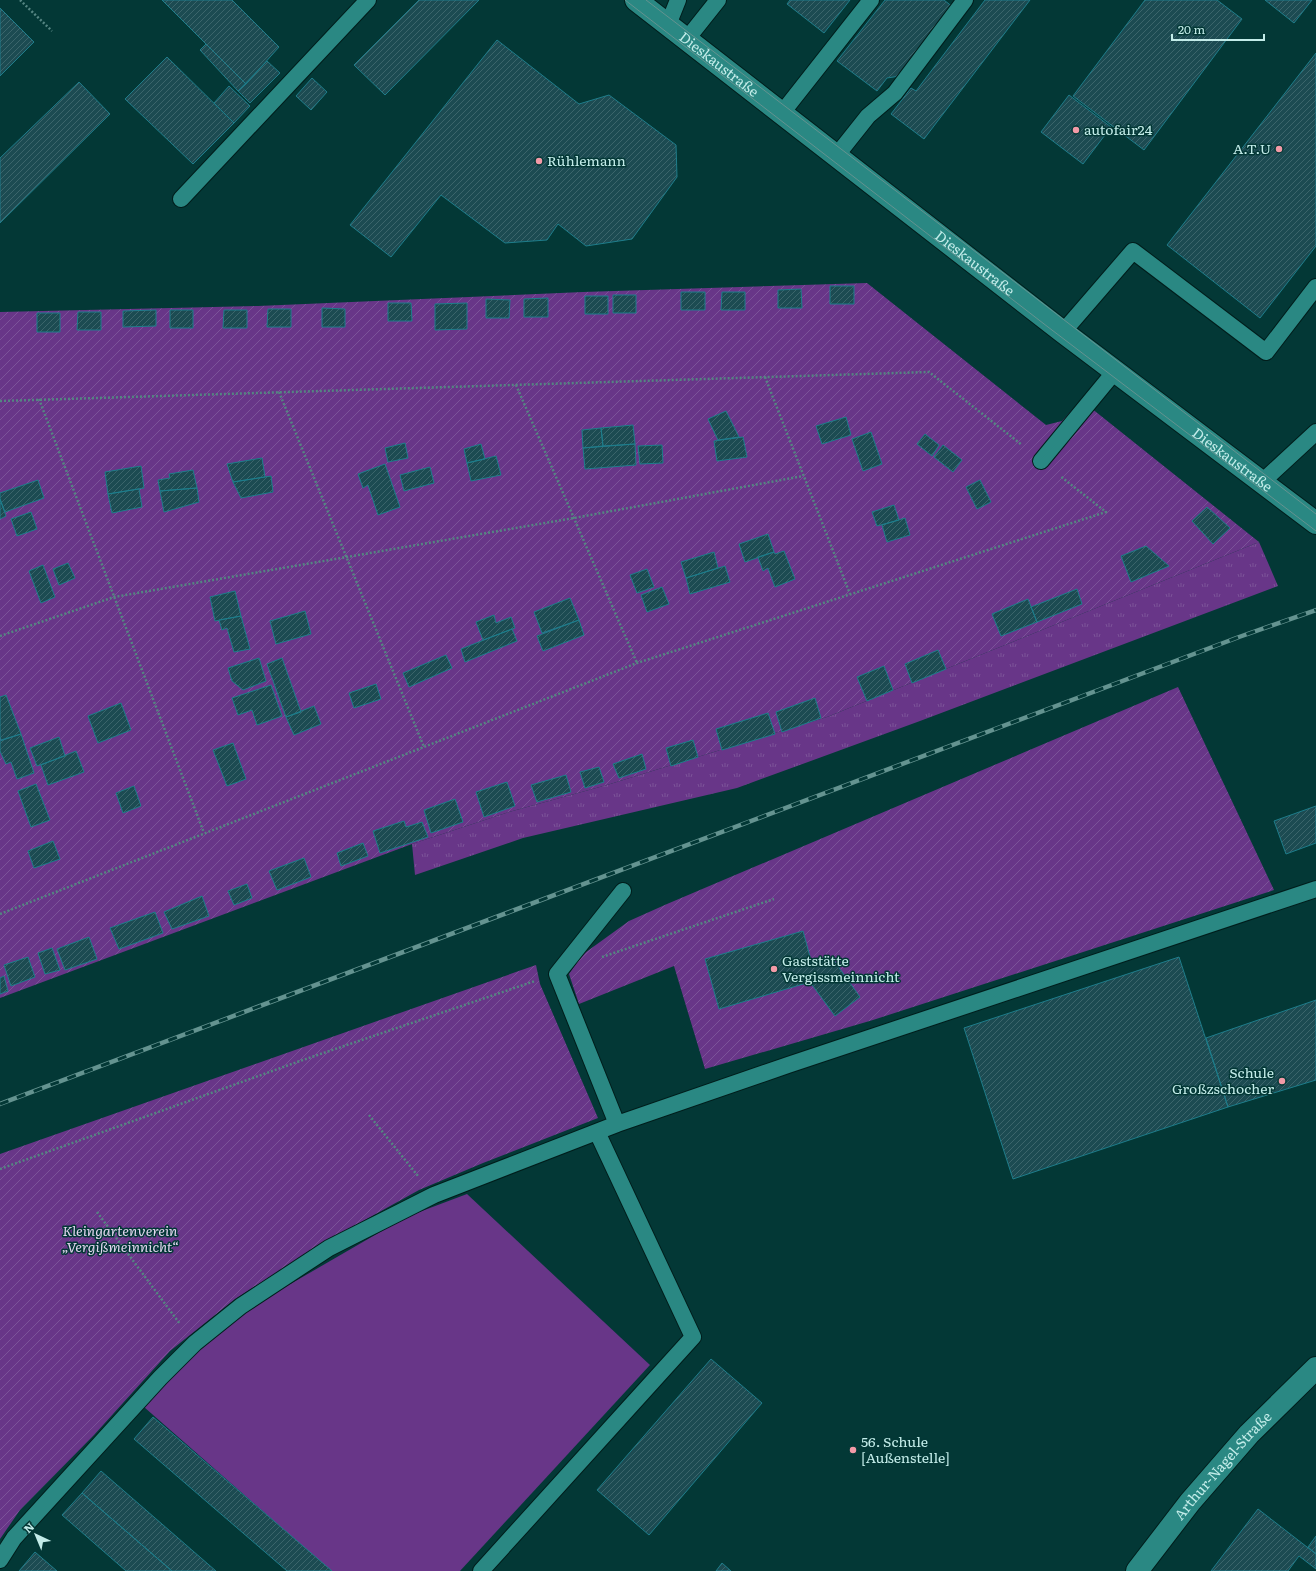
<svg xmlns="http://www.w3.org/2000/svg" width="1316" height="1571" font-family="Literata,serif">
<defs>
<pattern id="grass-tufts" width="24" height="20" patternUnits="userSpaceOnUse"><rect width="24" height="20" fill="#683688"/><path d="M3 7l-1-3M5 7V3M7 7l1-3M15 17l-1-3M17 17v-4M19 17l1-3" fill="none" stroke="#7c5399"/></pattern>
<pattern id="garden-furrows" width="10" height="10" patternUnits="userSpaceOnUse"><rect width="10" height="10" fill="#683688"/><path d="M-1 1l2-2M0 10L10 0M9 11l2-2" fill="none" stroke="#7c5399"/></pattern>
<pattern id="building-hatch" width="6" height="6" patternUnits="userSpaceOnUse"><rect width="6" height="6" fill="#1c4b52"/><path d="M-1 1l2-2M0 6l6-6M5 7l2-2" fill="none" stroke="#3b656b"/></pattern>
</defs>
<rect width="100%" height="100%" fill="#033836"/>
<!-- grass -->
<path fill="url(#grass-tufts)" d="M1259 542 1278 586 920 721 737 788 523 838 415 875 412 844 509 812 607 785 827 717Z"/>
<!-- garden -->
<path fill="url(#garden-furrows)" d="M867 283 1046 425 1062 421 1081 400 1259 542 827 717 607 785 509 812 412 844 0 998V312L258 306 583 292Z
M1178 687 1274 890 873 1020 705 1069 674 966 579 1004 569 974 582 955 629 921 667 904Z
M536 965 540 984 598 1118 483 1163 419 1190 327 1241 235 1299 170 1351 94 1435 20 1510 0 1539V1154Z"/>
<!-- pitch -->
<path fill="#683688" d="M467 1194 650 1365 460 1571H331L144 1407 180 1368 221 1330 249 1308 406 1217Z"/>
<!-- building -->
<path fill="url(#building-hatch)" stroke="#1e7d8b" d="M162 0H232L279 47 246 84Z
M419 0H479L385 95 354 65Z
M790 0H850L824 33 787 4Z
M885 0H944L954 8 900 76 887 78 877 91 837 61Z
M985 0H1030L924 139 891 114 911 88 916 91Z
M1145 0H1217L1242 19 1144 150 1073 96Z
M1265 0H1312L1294 23Z
M0 8 34 42 0 76Z
M497 40 579 104 609 95 676 145 677 177 632 239 586 246 558 224 547 240 505 243 441 195 391 257 350 225Z
M206 44 246 84 238 91 200 50Z
M1316 53V246L1260 318 1167 245Z
M167 57 234 123 193 164 125 99Z
M267 61 280 73 250 103 238 91Z
M312 78 327 92 311 110 296 96Z
M79 82 110 114 0 223V158Z
M229 86 250 106 234 123 214 103Z
M1069 95 1111 127 1083 164 1041 132Z
M830 286H854V304H830Z
M801 289 802 308H778V290Z
M681 292H705V310H681Z
M722 292H745V310H721Z
M613 295H636V313H613Z
M585 296H608V314H585Z
M548 298V317H524V299Z
M486 299 510 300 509 318H486Z
M388 303H411L412 321H388Z
M467 303V329L435 330V304Z
M322 308 345 309V327H322Z
M268 309H291V327H267Z
M156 310V326L123 327V311Z
M170 310H193V328H170Z
M224 310H247V328H223Z
M78 312H101V330H77Z
M37 313H60V332H37Z
M726 411 739 437 718 440 708 419Z
M846 417 851 435 822 444 816 426Z
M633 425 635 444 603 446 601 428Z
M601 428 603 446 583 448 582 430Z
M871 432 882 464 863 471 852 439Z
M925 434 939 445 932 456 917 444Z
M743 437 747 457 717 461 714 441Z
M405 443 408 458 388 462 385 448Z
M481 444 485 459 467 463 464 449Z
M635 444 636 465 585 469 583 448Z
M662 445 663 463 640 464 638 446Z
M943 445 962 460 953 472 934 457Z
M496 456 501 475 471 481 467 463Z
M262 458 265 477 233 482 227 464Z
M385 464 400 507 378 515 368 485 363 488 358 474Z
M141 466 144 488 108 494 105 472Z
M430 467 434 483 404 491 400 475Z
M193 470 197 488 160 491 158 480 170 478 169 474Z
M271 476 273 492 241 498 233 482Z
M38 480 44 498 5 512 0 499V493Z
M980 480 991 502 977 509 966 487Z
M197 488 199 502 164 512 160 491Z
M139 489 142 507 112 513 108 494Z
M0 499 6 516 0 519Z
M894 505 899 520 877 526 872 512Z
M1207 507 1230 528 1213 544 1192 521Z
M31 512 37 529 17 536 11 519Z
M905 518 910 535 887 542 882 525Z
M768 534 774 552 745 562 739 544Z
M1146 546 1169 566 1131 582 1121 556Z
M784 551 795 579 775 587 768 568 763 571 758 557 774 552 775 554Z
M714 552 718 568 686 578 681 562Z
M68 563 75 578 59 585 53 569Z
M43 565 55 597 41 603 29 571Z
M725 566 730 582 690 594 686 578Z
M647 569 654 587 637 593 630 575Z
M662 587 669 604 647 612 641 595Z
M1077 589 1082 604 1037 622 1031 607Z
M235 591 241 616 215 621 210 597Z
M570 598 579 620 542 633 534 612Z
M1028 599 1037 622 1001 636 992 614Z
M305 611 311 634 276 644 270 621Z
M494 615 496 623 511 617 515 628 483 640 476 622Z
M241 616 250 649 234 652 227 628 222 630 219 620Z
M579 620 584 635 543 651 537 636Z
M512 629 517 641 465 662 461 649Z
M938 650 946 669 912 683 905 664Z
M446 655 452 668 409 687 403 673Z
M259 658 266 681 243 690 232 681 228 668Z
M282 658 301 712 286 717 267 664Z
M884 666 893 690 867 701 857 677Z
M376 684 381 699 354 708 349 693Z
M271 685 282 716 257 725 252 710 238 715 232 698Z
M6 695 21 734 1 740 0 737V697Z
M815 698 821 718 782 732 776 712Z
M121 703 131 730 98 743 88 716Z
M314 706 321 724 294 735 286 717Z
M768 713 775 734 722 750 716 729Z
M21 734 34 773 17 779 11 762 6 764 0 751V741Z
M59 737 65 756 37 766 30 748Z
M693 740 698 757 671 766 666 748Z
M233 743 246 779 227 786 213 750Z
M76 751 84 772 48 785 41 765Z
M642 754 646 769 619 778 613 764Z
M599 767 604 782 585 788 580 772Z
M566 775 571 792 537 802 531 785Z
M507 782 515 806 484 817 476 792Z
M36 784 50 820 31 827 18 791Z
M134 786 141 806 123 813 116 793Z
M455 799 463 822 431 833 424 810Z
M1316 806V843L1286 854 1274 821Z
M404 821 406 827 422 822 428 837 380 853 373 831Z
M53 841 60 859 34 868 28 851Z
M363 843 368 856 341 866 337 853Z
M304 858 311 877 277 890 269 871Z
M247 884 252 898 234 905 228 891Z
M202 896 209 916 172 929 164 912Z
M155 912 163 933 119 949 110 928Z
M803 931 812 964 832 958 860 997 835 1016 810 982 719 1009 705 959Z
M89 937 97 959 65 970 57 949Z
M52 948 60 970 45 974 38 953Z
M28 957 35 977 11 986 4 965Z
M1179 957 1228 1107 1013 1179 964 1028Z
M4 976 8 991 0 994V978Z
M1316 1000V1080L1228 1107 1206 1038Z
M711 1359 762 1403 649 1535 597 1490Z
M153 1417 332 1571H287L134 1439Z
M101 1471 216 1571H172L82 1493Z
M82 1493 172 1571H126L62 1515Z
M1258 1509 1316 1554V1569L1299 1556 1288 1571H1211Z
M1316 1536V1554L1308 1547Z
M35 1552 57 1571H19Z
M722 1563 731 1571H716Z"/>
<g fill="none" stroke-linecap="round" stroke-linejoin="round">
<!-- service casing -->
<g stroke="#011d1b" stroke-width="18">
<path id="service" d="M668 25 678 0
M687 39 718 0
M782 113 871 0
M837 155 868 116 895 93 965 0
M181 199 368 0
M1063 332 1133 251 1266 352 1316 287
M1041 461 1116 370
M1263 481 1316 432
M617 1124 557 974 623 891
M0 1560 14 1538 160 1378 195 1343 241 1306 329 1248 434 1195 617 1124 788 1065 1316 889
M481 1571 693 1337 597 1132"/>
</g>
<!-- tertiary casing -->
<g stroke="#011d1b" stroke-width="24">
<g id="tertiary">
<path id="s1" d="M1137 1571 1190 1502 1249 1434 1316 1368"/>
</g>
</g>
<!-- secondary casing -->
<g stroke="#011d1b" stroke-width="24">
<g id="secondary">
<path id="s2" d="M636 0 1063 332 1316 523"/>
</g>
</g>
<!-- path -->
<path stroke="#558582" stroke-width="2.5" stroke-dasharray="2 2" stroke-linecap="butt" d="M20 0 52 31
M765 377 850 594
M516 385 637 663
M279 392 424 747
M39 399 204 833
M0 401 929 372 1022 445
M0 636 114 597 574 518 803 476
M0 914 637 663 1106 512 1060 476
M602 957 774 899
M369 1115 418 1176
M0 1169 300 1061 535 981
M97 1212 180 1324"/>
<!-- service -->
<use href="#service" stroke="#2a8883" stroke-width="16"/>
<!-- tertiary -->
<use href="#tertiary" stroke="#2a8883" stroke-width="22"/>
<!-- secondary -->
<use href="#secondary" stroke="#2a8883" stroke-width="22"/>
<!-- tram -->
<path stroke="#649390" stroke-width="1" d="M625 0 1048 327 1316 531
M646 0 985 259 1316 514"/>
<!-- rail casing -->
<g stroke="#649390" stroke-width="4.5">
<path id="rail" d="M0 1104 1239 637 1316 610"/>
</g>
<!-- rail -->
<use href="#rail" stroke="#033836" stroke-width="3" stroke-dasharray="9" stroke-linecap="butt"/>
</g>
<!-- markers -->
<g fill="#f39aa7" stroke="#033836" stroke-width="1.5">
<circle cx="1076" cy="130" r="4"/>
<circle cx="1279" cy="149" r="4"/>
<circle cx="539" cy="161" r="4"/>
<circle cx="774" cy="969" r="4"/>
<circle cx="1282" cy="1081" r="4"/>
<circle cx="853" cy="1450" r="4"/>
</g>
<g text-anchor="middle" stroke-width="3" stroke-linejoin="round" paint-order="stroke">
<!-- street labels -->
<g font-size="14" fill="#c3ece9" stroke="#033836">
<text dy="5" stroke="none"><textPath href="#s2" startOffset="105">Dieskaustraße</textPath></text>
<text dy="5" stroke="none"><textPath href="#s2" startOffset="429">Dieskaustraße</textPath></text>
<text dy="5" stroke="none"><textPath href="#s2" startOffset="753">Dieskaustraße</textPath></text>
<text dy="5" stroke="none"><textPath href="#s1" startOffset="136">Arthur-Nagel-Straße</textPath></text>
</g>
<!-- poi labels -->
<g font-size="14" fill="#c3ece9" stroke="#033836" text-anchor="start">
<text x="1084" y="135">autofair24</text>
<text x="1271" y="154" text-anchor="end">A.T.U</text>
<text x="547" y="166">Rühlemann</text>
<text x="782" y="966">Gaststätte<tspan x="782" dy="16">Vergissmeinnicht</tspan></text>
<text x="1274" y="1078" text-anchor="end">Schule<tspan x="1274" dy="16">Großzschocher</tspan></text>
<text x="861" y="1447">56. Schule<tspan x="861" dy="16">[Außenstelle]</tspan></text>
</g>
<!-- park labels -->
<g font-size="14" font-style="italic" fill="#e4d6f0" stroke="#033836">
<text x="120" y="1236">Kleingartenverein<tspan x="120" dy="16">„Vergißmeinnicht“</tspan></text>
</g>
</g>
<!-- north arrow -->
<g transform="translate(36 1535) rotate(316)" stroke="#033836" stroke-width="3" paint-order="stroke">
<path d="M0-3L7 15L0 10L-7 15Z" fill="#c3ece9"/>
<text y="-6" font-size="11" font-weight="bold" text-anchor="middle" fill="#c3ece9">N</text>
</g>
<!-- scale -->
<path d="M1172 34v6h92v-6" fill="none" stroke="#c3ece9" stroke-width="2"/>
<text x="1178" y="34" font-size="12" fill="#c3ece9" stroke="#033836" stroke-width="3" paint-order="stroke">20 m</text>
</svg>
